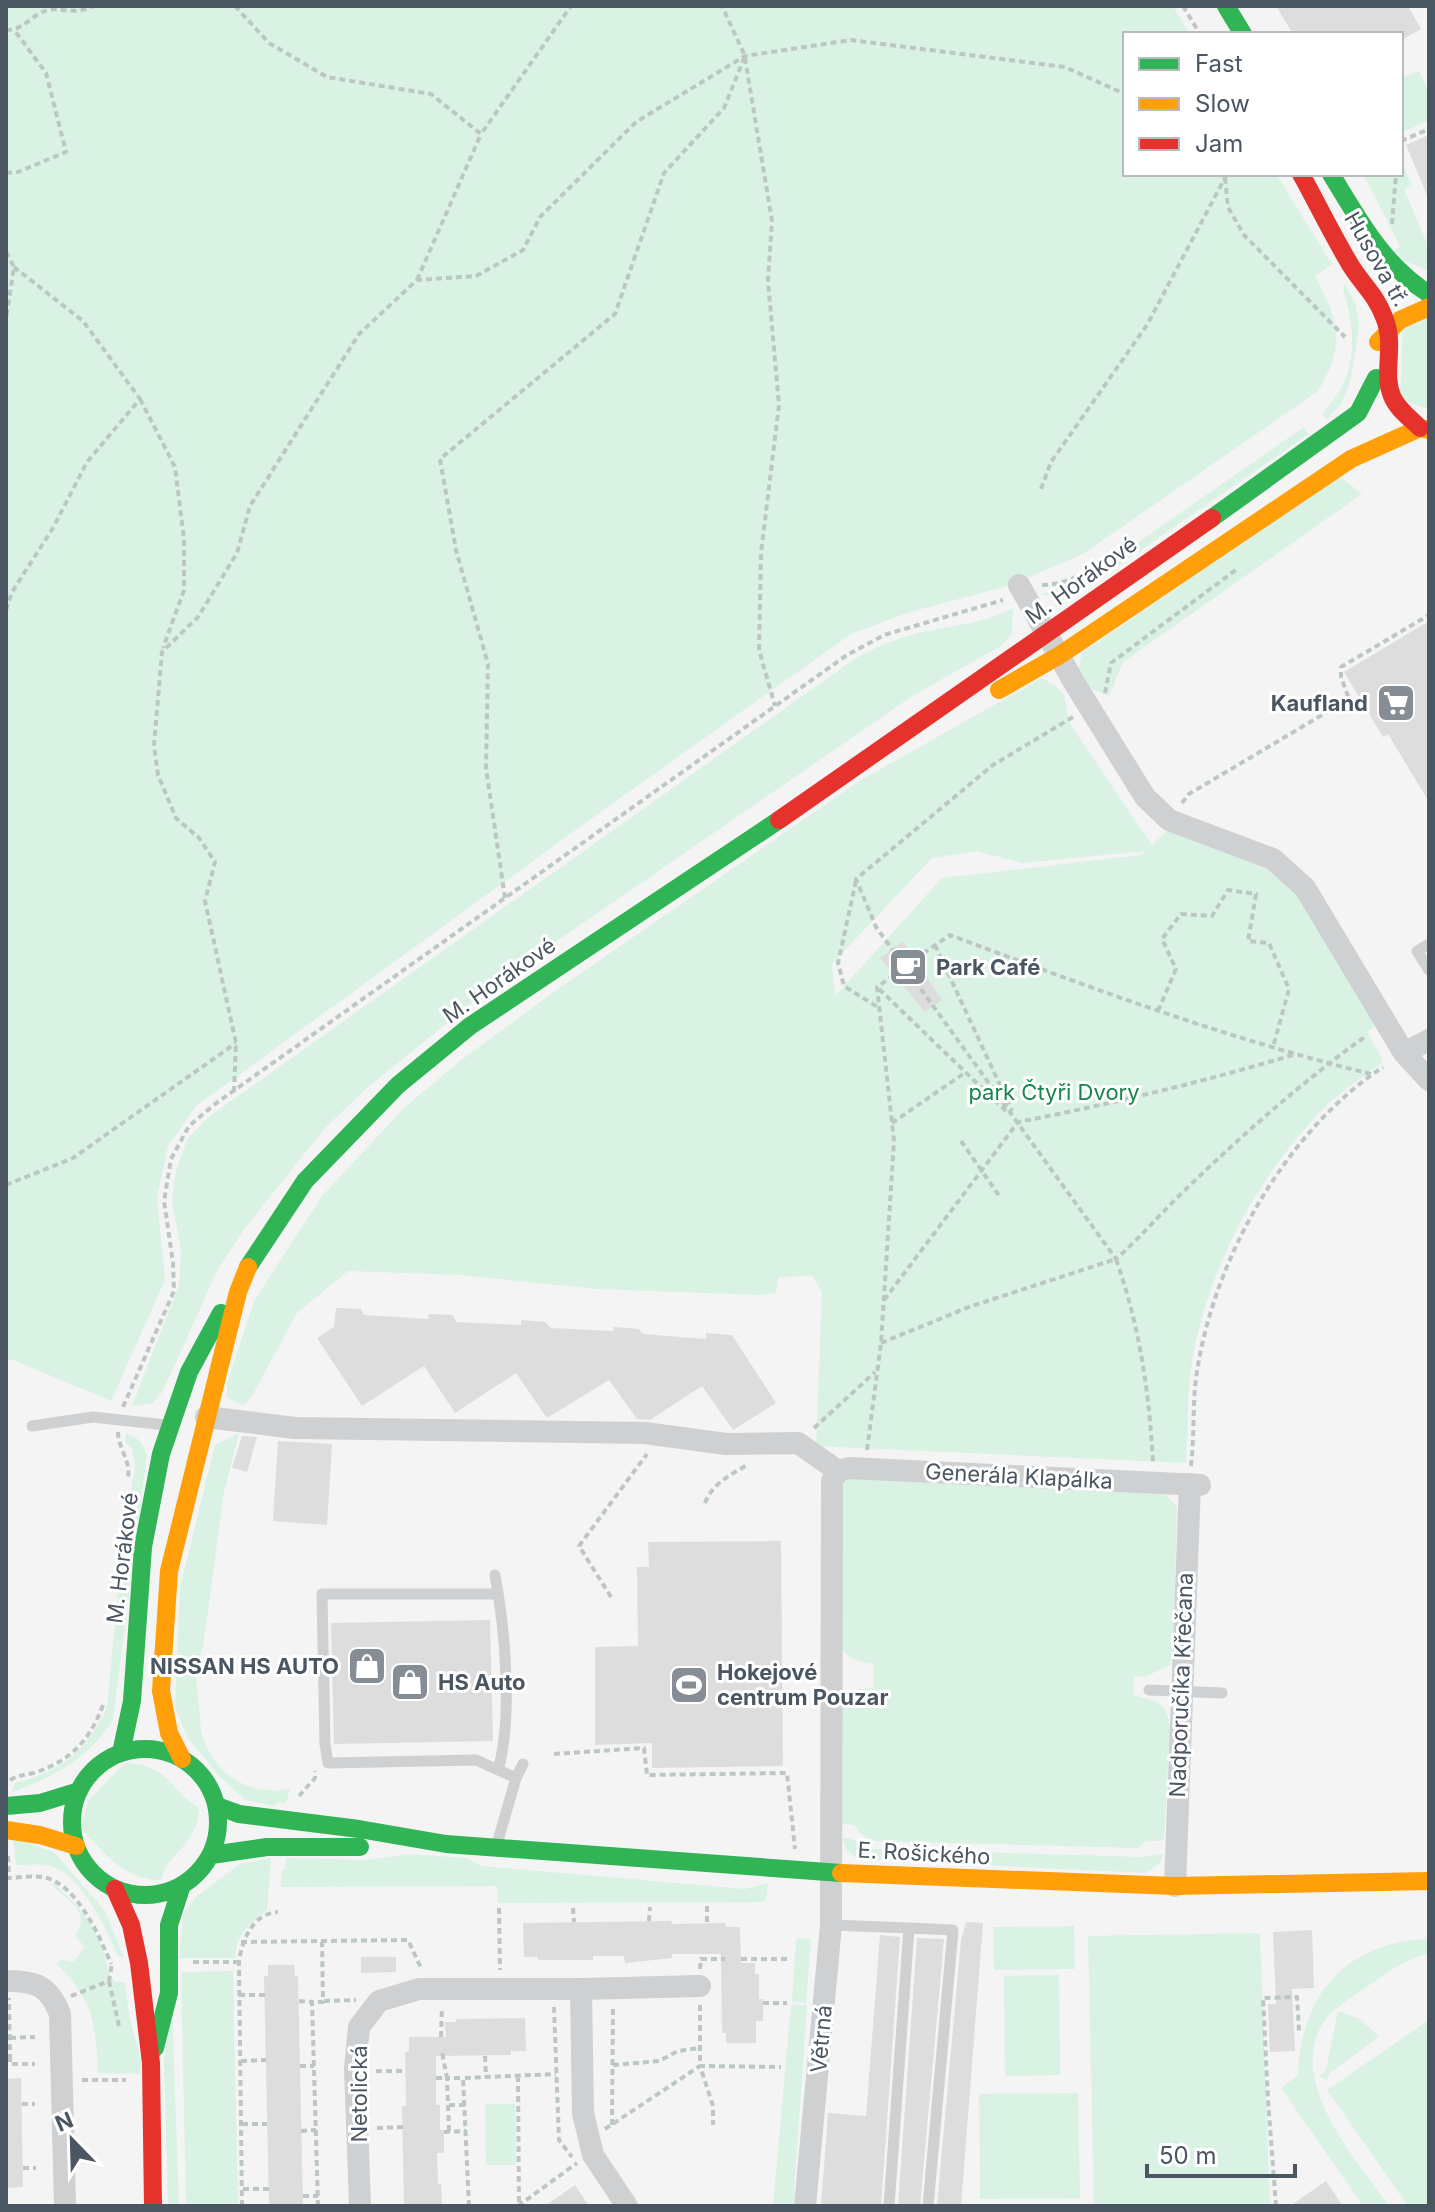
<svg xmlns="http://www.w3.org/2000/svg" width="1435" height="2212" font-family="Inter,sans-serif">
<rect width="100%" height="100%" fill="#f4f4f4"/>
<!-- green -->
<path fill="#d9f2e3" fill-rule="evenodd" d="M6 6H1173L1190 34H1125V174H1276L1332 264 1315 276C1339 321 1346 345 1318 391L1083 554 1008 586 910 612 851 634 602 811 196 1106 168 1146 157 1198 165 1280 111 1401 11 1359 6 1361Z
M1419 71 1429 92V120L1401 133V78Z
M1401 161 1412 186 1404 189 1429 248V271L1405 261 1394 251 1400 246 1363 174H1401Z
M1345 284 1355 302 1359 326 1351 380 1341 404 1326 420 1323 414C1328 405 1336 398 1341 388 1358 357 1353 322 1343 289Z
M1429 314V409L1400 400 1403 323Z
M1304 427 1309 434 1080 592 1060 599 1041 594 1069 586 1095 572Z
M1338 475 1362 494 1123 662 1109 696 1091 689 1078 673 1082 653Z
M1013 608 1012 634 1001 646 914 695 499 981 368 1087 325 1128 245 1228 217 1271 163 1391 153 1403 132 1406 179 1285 181 1251 172 1201 176 1171 187 1140 207 1118 856 658C875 648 894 639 915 634 948 626 983 624 1013 608Z
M1042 678 1055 685 1064 695 1070 724 1152 845 1168 830 1268 868 1297 894 1375 1026 1367 1032 1382 1059V1063C1363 1077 1341 1091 1324 1108 1256 1177 1201 1280 1190 1377 1187 1405 1188 1434 1186 1463L816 1446 822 1292 812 1276 779 1277 776 1293 759 1295 597 1289 460 1275 348 1271 297 1313 252 1396 243 1406 227 1397V1383L254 1301 322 1196 405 1107 461 1060 558 989 861 780ZM976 851 1023 863 1146 851 1142 855 942 878 835 996 832 964 932 858Z
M126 1433C138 1437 143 1443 147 1455L113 1719C94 1755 49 1780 12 1792L15 1783C62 1771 88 1750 107 1707L123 1539 135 1468 132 1449 125 1442Z
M239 1433 224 1492 203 1647C194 1674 196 1680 199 1707 200 1717 200 1729 203 1738 218 1778 249 1795 290 1789L286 1803 278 1802 274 1806 245 1800 220 1777 188 1738 175 1708 180 1588 215 1445Z
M852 1476 1154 1492 1165 1494 1177 1506 1173 1652 1170 1665 1147 1676 1134 1677 1133 1695C1157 1702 1166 1700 1170 1727L1164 1840 1145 1842 1138 1848 870 1841 861 1834 854 1825 842 1824V1703C848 1687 859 1690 873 1688V1664C855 1662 845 1657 838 1641L842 1484Z
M125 1763C171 1765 168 1789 199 1808 197 1847 169 1850 161 1880 124 1880 105 1853 81 1829L88 1801Z
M13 1837 55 1853 105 1911 124 1958 117 1955C108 1929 81 1878 54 1867 43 1863 28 1865 16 1865Z
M842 1838C854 1837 861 1846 872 1849L1142 1857 1164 1854 1160 1863 1145 1873 857 1859 847 1850Z
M410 1854 466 1858 482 1866 745 1889 768 1883 766 1901 763 1902 498 1903 497 1886 281 1887V1871L285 1868 286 1858 367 1860Z
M271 1858 267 1911C248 1924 236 1935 235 1958H179L183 1914 197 1896 240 1864Z
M51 1884H55C73 1901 89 1917 99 1940 105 1954 106 1969 115 1982H125L129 2015 141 2060 140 2074 98 2073C95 2020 95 2003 56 1963L62 1960 73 1962 85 1947 75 1936C93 1912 66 1900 51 1884Z
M1074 1926 1075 1969 994 1970 993 1927Z
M1260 1933 1270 2206H1094L1088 1936Z
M798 1938 811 1939 806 2003 792 2001 796 1941Z
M1429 1939V1954C1402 1959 1382 1977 1359 1992 1348 2000 1334 2008 1326 2019 1282 2078 1357 2160 1389 2206H1363L1281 2088 1298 2075C1300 1995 1347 1941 1429 1939Z
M233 1971 238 2206H186L181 1972Z
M1059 1975 1060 2075 1005 2076 1004 1976Z
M791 2005H807L793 2206H773Z
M172 2006 179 2206H168L164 2062Z
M1338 2011 1360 2019 1379 2037 1330 2073 1326 2080 1319 2076 1326 2070Z
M1429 2020V2206H1408L1327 2090Z
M1078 2093 1080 2198 980 2199 979 2094Z
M485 2104H515L516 2165H486Z"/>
<!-- building -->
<path fill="#ddddde" d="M1276 6H1408L1421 29 1401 40V34H1293Z
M1429 135V200L1406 145Z
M1429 621V802L1388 734 1383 737 1344 672Z
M903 941 942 1000 925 1012 880 958Z
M336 1308 361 1309 364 1315 428 1319 429 1314 453 1315 456 1322 521 1325V1320L545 1322 551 1328 613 1331 614 1327 639 1329 643 1334 706 1339V1333L732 1335 776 1403 733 1430 702 1386 650 1420 637 1419 609 1380 547 1418 516 1373 455 1413 424 1366 362 1406 317 1338 334 1327Z
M242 1436 257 1437 247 1472 232 1468Z
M278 1441 332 1444 327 1525 273 1521Z
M781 1541 783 1766 652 1768V1743L595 1745V1647L638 1646 637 1567H649L648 1542Z
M490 1620 493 1741 334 1744 331 1623Z
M671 1921 672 1924 725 1923 726 1927H740L741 1963H755V1974H759V1999H763V2021H756V2043H726V2033H722L721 1954H672V1958L625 1963 624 1956H593V1960H538V1957H524L523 1923Z
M966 1922 983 1923 961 2206H937L961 1940Z
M1312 1930 1314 1988 1292 1989 1295 2051 1270 2052 1268 2004H1276L1273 1932Z
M880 1935 900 1937 881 2206H821L828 2113 866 2116Z
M917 1938 944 1939 920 2206H898Z
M361 1957H396V1972L361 1973Z
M268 1965H294L295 1976H298L303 2206H269L264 1976H268Z
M525 2018 526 2051H511V2055L436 2056V2105H440V2130H444V2153H437L438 2184H441L442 2206H404L402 2106H406L405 2052 409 2051V2037H446L445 2022H456V2019Z
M21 2078 23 2187 6 2188V2079Z
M1326 2181 1343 2206H1290Z
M575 2185 589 2206H545Z"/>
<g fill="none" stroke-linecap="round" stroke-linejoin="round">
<!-- path -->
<path stroke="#bcc7c4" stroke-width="4" stroke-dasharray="6 4" stroke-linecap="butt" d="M235 6 269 43 327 77 431 94 481 134 571 6
M1183 6 1200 34
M6 30C23 31 32 14 48 10 66 7 70 16 94 6
M745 58 772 221 768 281 779 405 761 553 759 650 775 706
M1401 141 1429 129
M6 173 18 172 66 152 46 73 15 31
M1225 178 1228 207 1244 235 1345 337
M1392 224 1396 174
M6 252 14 267 6 319
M417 280 481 134
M140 399 175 467 184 539V590L163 648
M1041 489 1051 462 1147 325 1227 174
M1042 585C1077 585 1104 559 1131 541
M6 610 12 592 53 528 87 462 140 399 83 321 14 267
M1105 693 1111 663 1237 569
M1073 717 993 765 856 879 876 927 1116 1259C1140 1238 1161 1213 1185 1190 1242 1135 1302 1082 1366 1036
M1182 803 1189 794 1349 699 1341 677V667L1429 615
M6 849V888
M856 881 838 963 844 986 879 1008
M505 898 486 768 488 664 456 550 440 459 615 314 664 173 724 108 745 56 722 6
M935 945 1012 1111
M915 959 950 935C1088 987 1228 1039 1371 1074
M879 989 1008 1113
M1158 1011 1176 969 1162 939 1181 914 1212 916 1228 890 1256 894 1248 941 1269 943 1289 989 1273 1047
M234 1092 236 1043 205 901 215 862 199 838 176 818 158 775 154 745 162 652 198 617 237 553 250 506 359 334 417 280 476 276 523 250 540 217 636 122 745 56 851 40 1065 67 1125 94
M892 1123 966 1072
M961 1141 1000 1197
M6 1185 73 1158 236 1043
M884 1300 1018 1122C1111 1104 1202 1082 1293 1055
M881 1343 969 1307 1116 1259C1140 1328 1149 1391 1153 1463
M123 1407 174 1291 173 1263 164 1201 171 1159 189 1126 215 1104 847 655 884 635 1003 600
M814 1428 875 1372
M118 1432C118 1448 131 1461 128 1477
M867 1450 881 1343 894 1141 877 987 894 975
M1191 1466C1194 1440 1193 1413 1195 1387 1208 1268 1283 1133 1383 1067
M705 1503C712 1484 730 1475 747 1465
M611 1597 579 1546 647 1454
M554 1754 644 1748 647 1775 787 1773 795 1849
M10 1780C18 1775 25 1775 34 1773 71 1761 90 1740 103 1705
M299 1796 315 1778V1771
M8 1856 9 1878
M6 1878C20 1878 37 1874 50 1879 79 1890 100 1937 111 1964
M707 1906V1924
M499 1908 500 1970
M573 1908 574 1922
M649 1921 650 1907
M241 1942 408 1940 421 1968
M741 1959H791
M193 1962H239
M700 1969 701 1959H725
M109 1981 119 2026
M239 1995H265
M71 1996 109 1981 112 1964
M299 2001 312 2002
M324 2001 356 2000
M763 2003H787
M700 2005V2066L781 2067
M554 2007 559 2140 572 2157
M441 2037 442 2007
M10 2038 35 2037
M10 2056V2064H35
M485 2056 486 2077
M6 2057 10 2056 9 1998
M241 2061 266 2060
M613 2065 659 2061 678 2051 700 2048
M300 2066H314
M376 2071H406
M518 2076 519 2205
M436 2078H447L442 2052
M82 2080H126
M22 2104H35
M449 2105H465
M242 2124H267
M612 2125 613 2007
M377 2128 403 2127
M605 2129 700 2066 713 2106V2125
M301 2131 316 2130
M449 2131 447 2078H463
M444 2132 466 2131
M23 2168H36
M243 2189H269
M303 2196H318
M242 2206 239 1962C242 1940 252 1914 278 1912
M318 2206 312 2002H323L322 1942
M469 2206 463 2078 556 2074
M518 2206 577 2163
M1276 2206 1268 2100 1263 1998 1297 1997 1299 2031"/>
<!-- lane -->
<path stroke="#ced0d2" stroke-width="11" d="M1429 944 1417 951 1429 970
M32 1426 93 1417 166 1425
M495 1575C505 1629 513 1718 498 1770
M498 1594H322L325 1744 328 1763 476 1760 516 1778
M1149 1690 1222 1693
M497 1844 516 1778 523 1764
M831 1925 909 1928
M889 2206 909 1928 953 1930 928 2206"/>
<!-- street -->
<path stroke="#ced0d2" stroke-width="22" d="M1019 585 1075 684 1145 797 1169 820 1273 859 1305 888 1404 1053 1429 1080
M1404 1053 1429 1040
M206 1417 295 1428 645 1433 726 1444 798 1443 838 1471
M838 1471 850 1468 1200 1485
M1175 1886 1190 1484
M6 1981C35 1981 49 1985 60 2014L65 2206
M581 1989 700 1986
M360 2206 355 2068 359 2027 379 2001 419 1989H581L583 2113 593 2155 627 2206
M805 2206 831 1925 832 1481 838 1471"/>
<!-- fast -->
<path stroke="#30b455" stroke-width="18" d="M1226 6 1243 34
M1331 174C1359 220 1383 265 1429 294
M1212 518 1358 413 1376 378
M248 1267 305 1181 398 1085 470 1026 779 820
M72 1822a73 73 0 1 1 146 0a73 73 0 1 1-146 0Z
M121 1753 132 1701 143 1547 161 1454 189 1372 221 1313
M6 1806 40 1803 79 1791
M217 1806 239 1814 359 1829 446 1844 841 1873
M211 1855 267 1847H360
M155 2048 169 1993V1925L182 1885"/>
<!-- slow -->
<path stroke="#ff9f0a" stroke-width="18" d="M1378 342 1400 320 1429 307
M999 690 1060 655 1351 459 1420 428 1429 430
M182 1759 169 1733 161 1691 169 1571 238 1292 248 1267
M6 1830 40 1835 76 1846
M841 1873 1175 1886 1429 1881"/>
<!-- jam -->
<path stroke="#e5322d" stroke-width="18" d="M1301 174C1318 205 1333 236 1351 266 1363 285 1376 295 1384 317 1396 345 1382 372 1392 396 1397 409 1410 418 1420 428
M779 820 1212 518
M115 1889 131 1925 139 1963 151 2063 153 2206"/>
</g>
<!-- icons -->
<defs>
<g id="supermarket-square" transform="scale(2)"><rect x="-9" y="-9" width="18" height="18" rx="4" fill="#868d94" stroke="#fff"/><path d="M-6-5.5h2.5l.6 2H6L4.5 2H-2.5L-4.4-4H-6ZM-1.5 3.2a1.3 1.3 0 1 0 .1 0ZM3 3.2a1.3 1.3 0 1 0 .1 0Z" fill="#fff"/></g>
<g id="cafe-square" transform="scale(2)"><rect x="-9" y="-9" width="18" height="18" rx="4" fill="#868d94" stroke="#fff"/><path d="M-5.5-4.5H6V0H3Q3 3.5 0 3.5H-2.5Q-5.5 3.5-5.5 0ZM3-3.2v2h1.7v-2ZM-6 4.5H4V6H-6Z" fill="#fff"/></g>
<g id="shop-square" transform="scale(2)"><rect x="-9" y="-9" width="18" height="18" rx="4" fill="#868d94" stroke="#fff"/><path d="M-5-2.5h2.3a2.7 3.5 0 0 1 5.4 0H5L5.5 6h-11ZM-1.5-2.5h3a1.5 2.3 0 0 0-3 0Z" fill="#fff"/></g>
<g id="stadium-square" transform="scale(2)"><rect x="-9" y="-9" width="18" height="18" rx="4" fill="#868d94" stroke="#fff"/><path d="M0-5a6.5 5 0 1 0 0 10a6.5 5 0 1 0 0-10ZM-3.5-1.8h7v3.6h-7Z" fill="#fff"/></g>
</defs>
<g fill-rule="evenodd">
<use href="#supermarket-square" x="1396" y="703"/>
<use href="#cafe-square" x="908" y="967"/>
<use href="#shop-square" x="367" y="1666"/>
<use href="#shop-square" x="410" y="1682"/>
<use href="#stadium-square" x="689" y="1685"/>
</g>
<g text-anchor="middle" stroke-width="6" stroke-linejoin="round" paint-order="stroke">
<!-- street labels -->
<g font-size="22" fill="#4a5661" stroke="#fff">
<text transform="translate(1377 259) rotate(60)" y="8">Husova tř.</text>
<text transform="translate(1081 580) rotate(-36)" y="8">M. Horákové</text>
<text transform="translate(499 980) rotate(-35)" y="8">M. Horákové</text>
<text transform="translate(1019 1476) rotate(3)" y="8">Generála Klapálka</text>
<text transform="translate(122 1558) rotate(-83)" y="8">M. Horákové</text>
<text transform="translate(1181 1685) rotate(-88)" y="8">Nadporučíka Křečana</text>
<text transform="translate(924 1853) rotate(3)" y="8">E. Rošického</text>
<text transform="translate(821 2039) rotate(-85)" y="8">Větrná</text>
<text transform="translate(359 2094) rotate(-90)" y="8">Netolická</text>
</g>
<!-- poi labels -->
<g font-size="22" font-weight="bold" fill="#4a5661" stroke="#fff" text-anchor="start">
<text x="1368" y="711" text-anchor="end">Kaufland</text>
<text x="936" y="975">Park Café</text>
<text x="339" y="1674" text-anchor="end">NISSAN HS AUTO</text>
<text x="717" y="1680">Hokejové<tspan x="717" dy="25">centrum Pouzar</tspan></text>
<text x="438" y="1690">HS Auto</text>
</g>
<!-- park labels -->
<g font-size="22" fill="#17864f" stroke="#fff">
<text x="1054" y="1100">park Čtyři Dvory</text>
</g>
</g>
<!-- border -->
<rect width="1435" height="2212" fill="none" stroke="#4a5661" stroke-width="16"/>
<!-- legend -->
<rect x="1123" y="32" width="280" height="144" fill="#ffffff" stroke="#b7bbc0" stroke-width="2"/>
<rect x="1139" y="58" width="40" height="12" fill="#30b455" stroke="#b7bbc0" stroke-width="2"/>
<text x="1195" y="72" font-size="24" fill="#4a5661">Fast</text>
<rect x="1139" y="98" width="40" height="12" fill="#ff9f0a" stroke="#b7bbc0" stroke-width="2"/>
<text x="1195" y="112" font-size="24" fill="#4a5661">Slow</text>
<rect x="1139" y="138" width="40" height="12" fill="#e5322d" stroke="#b7bbc0" stroke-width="2"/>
<text x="1195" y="152" font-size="24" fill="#4a5661">Jam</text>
<!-- north arrow -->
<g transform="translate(72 2140) rotate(337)" stroke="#ffffff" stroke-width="6" paint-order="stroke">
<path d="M0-6L14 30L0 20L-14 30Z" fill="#4a5661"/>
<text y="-12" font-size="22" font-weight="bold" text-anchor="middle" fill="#4a5661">N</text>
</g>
<!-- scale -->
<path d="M1147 2164v12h148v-12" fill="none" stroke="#4a5661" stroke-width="4"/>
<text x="1159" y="2164" font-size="24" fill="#4a5661" stroke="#ffffff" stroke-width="6" paint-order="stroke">50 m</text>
</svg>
